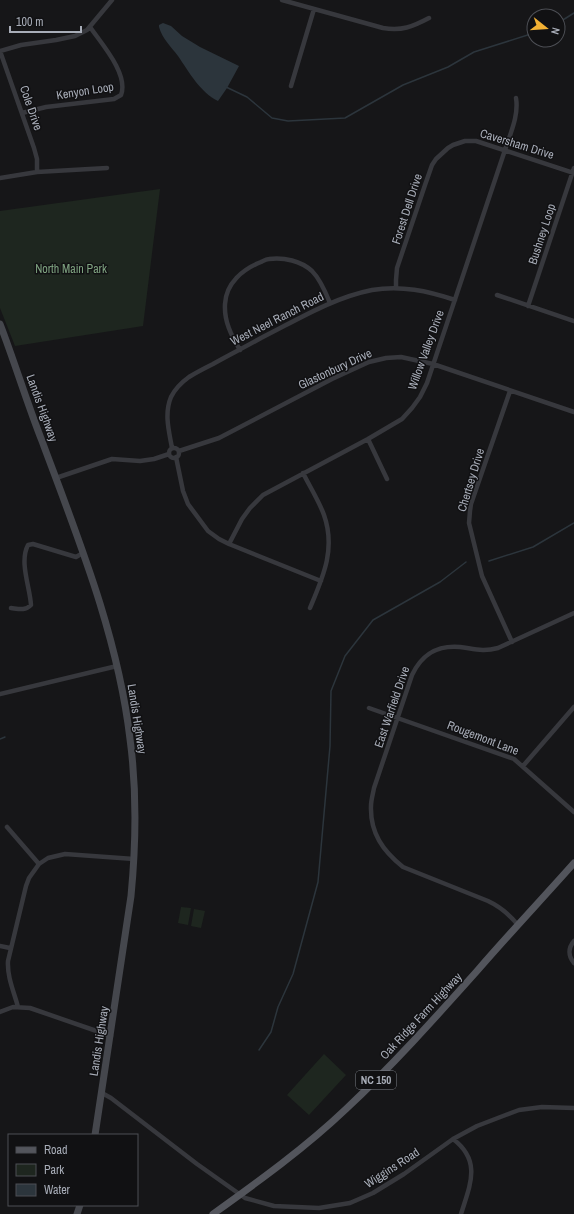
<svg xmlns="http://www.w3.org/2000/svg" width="574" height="1214" font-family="'Archivo Narrow',sans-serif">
<rect width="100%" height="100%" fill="#161618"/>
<!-- green -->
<path fill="#1e261f" d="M160 189 143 326 15 346 0 308V211Z
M181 907 191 908 188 925 178 923Z
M194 909 205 911 201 928 191 926Z
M324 1054 346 1075 309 1115 287 1095Z"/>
<!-- water -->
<path fill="#2c353c" d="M163 23 171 26 182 36 200 47 239 66 227 88 218 101C200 92 189 72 178 56 171 47 162 38 159 27V25Z"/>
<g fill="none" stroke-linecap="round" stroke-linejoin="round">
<!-- stream -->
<path stroke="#2c353c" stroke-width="1.5" d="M558 23 574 13
M226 87 247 97 272 118 288 121 345 118 403 85 448 67 474 52 534 33
M489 561 533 547 574 523
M0 739 5 737
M259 1050 271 1032 278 1007 293 974 318 882 330 746 331 691 345 656 373 620 440 582 466 562"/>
<!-- street -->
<path stroke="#37383d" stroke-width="4.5" d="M282 0 383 28C402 31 412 27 429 18
M0 51 21 45 56 40 75 36 87 30 112 0
M0 51 34 148 37 159V172
M291 86 314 9
M22 113 46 107 114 99 121 95C129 74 101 43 90 27
M0 178 37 172 107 168
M396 288V280L397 268 425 185 432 165 436 159 448 148 453 145 465 141H476L574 173
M497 295 574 321
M528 306 574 168
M240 350C231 335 224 321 225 304 226 283 243 269 261 262 263 261 266 259 269 259 284 257 301 261 312 271 320 279 326 293 330 303
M510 391 471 504 470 511 469 523 482 576 512 642
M368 439 387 479
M169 453a5 5 0 1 1 10 0a5 5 0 1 1-10 0Z
M172 448C169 431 164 414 171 397 175 389 182 382 189 377 197 372 205 368 213 364 229 355 245 347 261 338 297 320 332 298 372 290 401 285 428 291 455 300
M179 451 219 438 332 379 369 362 386 358 401 357 433 364 574 412
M176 457 183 491 188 504 208 531 219 539 229 544 321 581
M303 473C310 487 319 501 324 515 336 549 323 577 310 608
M56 478 112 459 140 461 154 459 169 454
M229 544 242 519 250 508 263 495 368 439 402 419 412 408 420 397 427 383 505 150C510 134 519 116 516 98
M11 608C19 609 25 611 31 605 30 587 19 562 28 545L33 544 76 557 83 553
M0 694 117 666
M369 708 514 759 574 812
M523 766 574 707
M7 827 39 864
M518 925C509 914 501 907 488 901L403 867C383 851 370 833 371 806 371 800 373 794 374 788L412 675C422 654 437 645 460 647 475 649 483 652 498 648L574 613
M574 941C568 948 568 956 574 963
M0 946 10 948
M18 1007C14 992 7 977 8 961L26 886 29 878 39 864 48 858 65 854 134 859
M0 1012 13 1007 30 1008 111 1036
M102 1093 111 1098 197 1164 245 1198 274 1206 319 1208 350 1203 373 1193 404 1174 453 1139 477 1126 503 1116 519 1110 542 1107 574 1108
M453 1139C482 1161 470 1185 461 1214"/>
<!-- secondary -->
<path stroke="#45474d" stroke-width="7" d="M0 324C15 363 27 403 42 441 78 538 118 636 130 739 137 791 136 844 131 896L95 1135
M77 1214 80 1205"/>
<!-- primary -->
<path stroke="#53555c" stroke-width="7" d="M213 1214C259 1181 305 1148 346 1109 392 1066 435 1018 477 971 509 934 542 899 574 863"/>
</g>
<g text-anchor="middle" stroke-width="3" stroke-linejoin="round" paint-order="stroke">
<!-- shield labels -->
<rect fill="#111113" stroke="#7b7e86" stroke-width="1" x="356" y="1071" width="40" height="18" rx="3"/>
<g font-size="11" font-weight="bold" fill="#a8adb8">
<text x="376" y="1084">NC 150</text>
</g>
<!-- street labels -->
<g font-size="12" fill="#a8adb8" stroke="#111113">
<text transform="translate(85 91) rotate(-9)" y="4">Kenyon Loop</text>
<text transform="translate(31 108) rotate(71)" y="4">Cole Drive</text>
<text transform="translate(517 144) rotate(17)" y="4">Caversham Drive</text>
<text transform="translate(407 209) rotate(-72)" y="4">Forest Dell Drive</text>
<text transform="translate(542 234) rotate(-72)" y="4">Bushney Loop</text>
<text transform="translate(277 319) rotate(-27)" y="4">West Neel Ranch Road</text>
<text transform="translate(426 350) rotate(-70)" y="4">Willow Valley Drive</text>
<text transform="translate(335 369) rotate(-25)" y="4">Glastonbury Drive</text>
<text transform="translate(42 408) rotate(70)" y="4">Landis Highway</text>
<text transform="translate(471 480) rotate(-73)" y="4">Chertsey Drive</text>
<text transform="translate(392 707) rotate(-71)" y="4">East Warfield Drive</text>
<text transform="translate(137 719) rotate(81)" y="4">Landis Highway</text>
<text transform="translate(483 738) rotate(21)" y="4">Rougemont Lane</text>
<text transform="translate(421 1016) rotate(-47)" y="4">Oak Ridge Farm Highway</text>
<text transform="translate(99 1041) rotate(-81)" y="4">Landis Highway</text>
<text transform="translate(392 1168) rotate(-33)" y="4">Wiggins Road</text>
</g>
<!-- park labels -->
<g font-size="12" fill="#7fa381" stroke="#111113">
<text x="71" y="273">North Main Park</text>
</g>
</g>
<!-- legend -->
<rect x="8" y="1134" width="130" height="72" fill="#111113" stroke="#4d4f55"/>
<rect x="16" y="1147" width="20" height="6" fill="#53555c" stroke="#4d4f55"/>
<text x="44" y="1154" font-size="12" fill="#a8adb8">Road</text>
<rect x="16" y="1164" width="20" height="12" fill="#1e261f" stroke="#4d4f55"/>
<text x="44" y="1174" font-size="12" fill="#a8adb8">Park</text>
<rect x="16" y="1184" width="20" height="12" fill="#2c353c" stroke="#4d4f55"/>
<text x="44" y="1194" font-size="12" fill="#a8adb8">Water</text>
<!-- north arrow -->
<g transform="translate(546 28) rotate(107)"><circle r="19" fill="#111113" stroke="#4d4f55"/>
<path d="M0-3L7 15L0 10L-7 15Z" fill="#f2b134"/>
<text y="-6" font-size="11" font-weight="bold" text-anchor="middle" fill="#a8adb8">N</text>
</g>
<!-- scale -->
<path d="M10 26v6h71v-6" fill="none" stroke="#a8adb8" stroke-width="2"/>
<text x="16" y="26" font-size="12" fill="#a8adb8" stroke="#111113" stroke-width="3" paint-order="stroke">100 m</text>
</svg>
